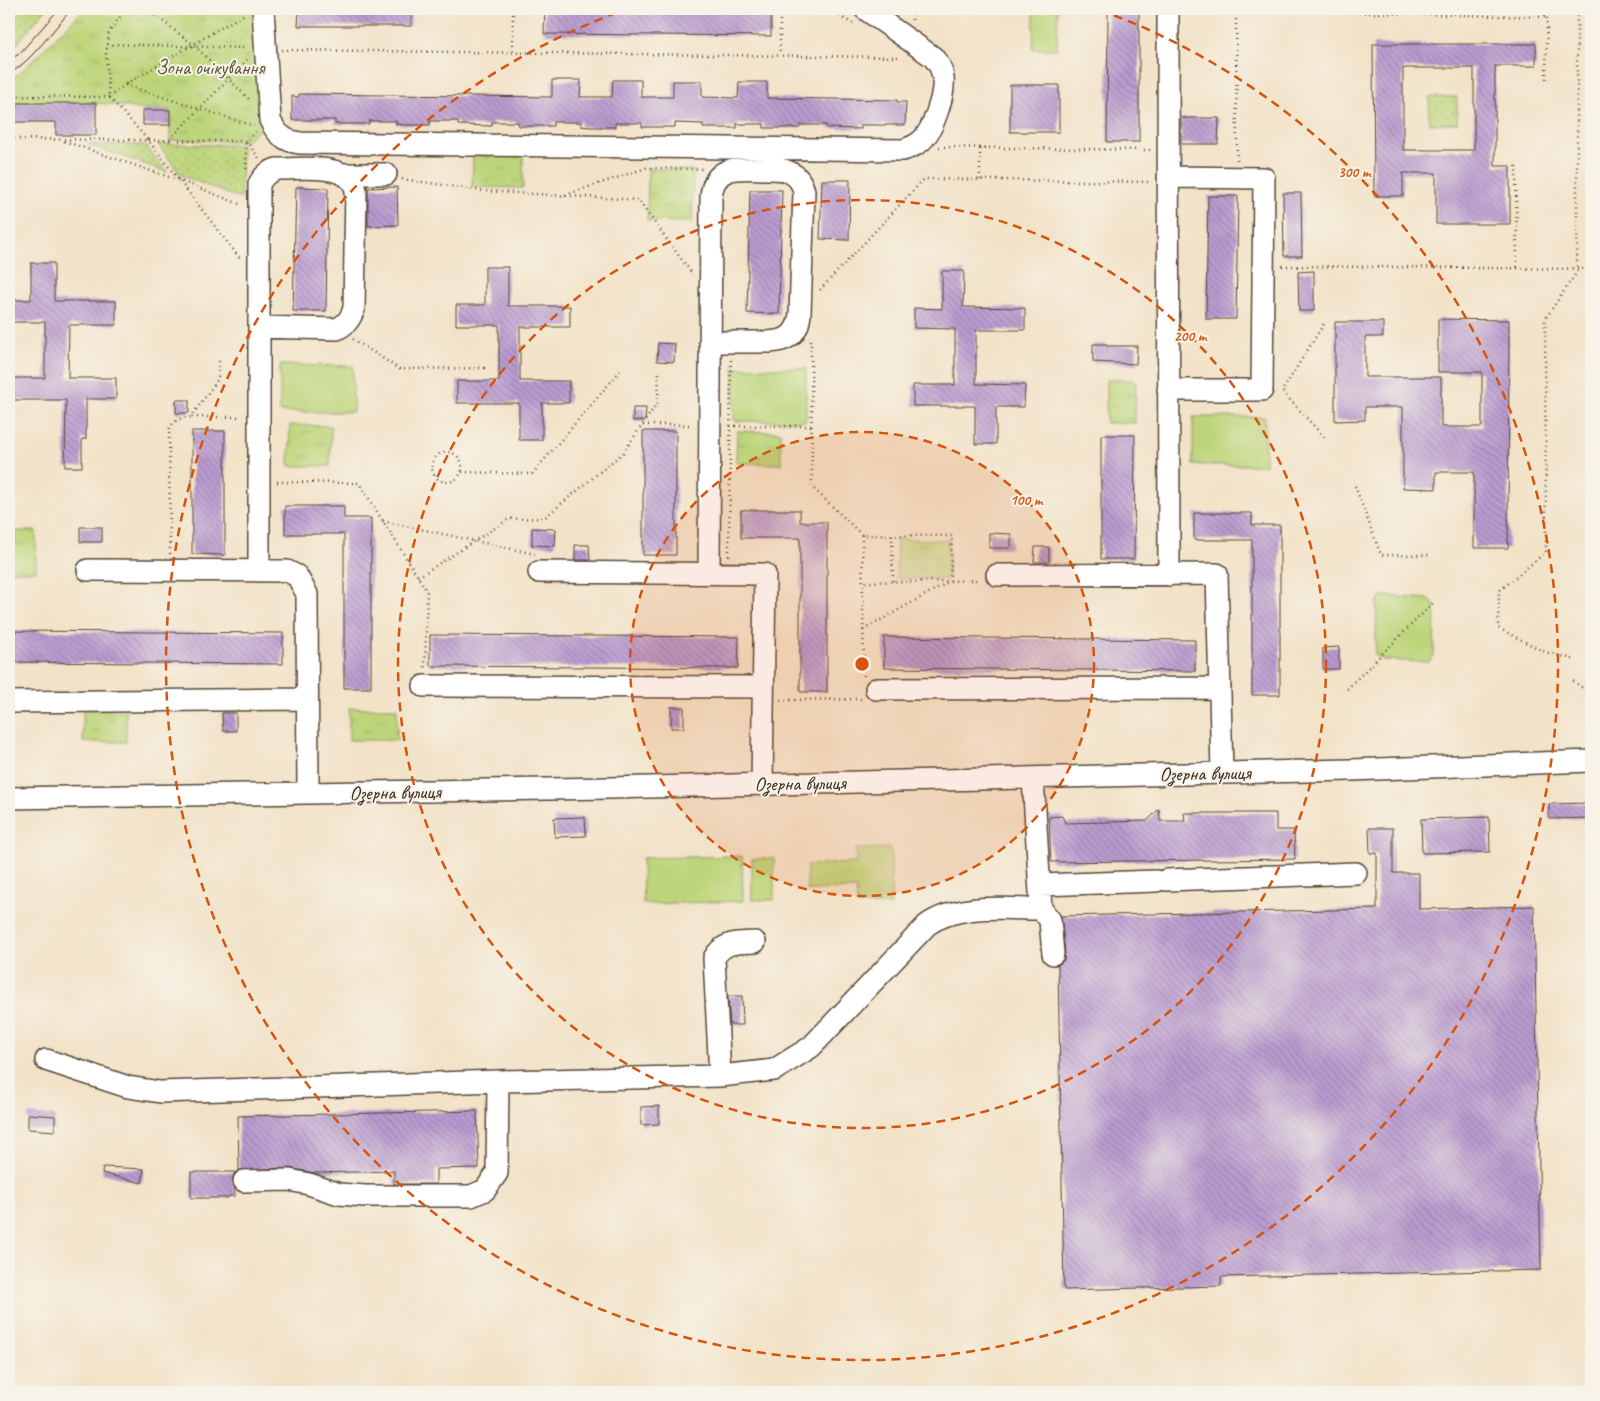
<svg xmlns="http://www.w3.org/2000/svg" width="1600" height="1401" font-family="Caveat,sans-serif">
<defs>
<pattern id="grass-dots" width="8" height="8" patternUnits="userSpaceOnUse" patternTransform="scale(1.25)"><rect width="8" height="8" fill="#bdd57a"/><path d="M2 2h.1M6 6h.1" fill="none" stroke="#a3b769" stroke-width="1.8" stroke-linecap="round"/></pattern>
<pattern id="park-tufts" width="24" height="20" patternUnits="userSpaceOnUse" patternTransform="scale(1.25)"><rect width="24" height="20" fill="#bdd57a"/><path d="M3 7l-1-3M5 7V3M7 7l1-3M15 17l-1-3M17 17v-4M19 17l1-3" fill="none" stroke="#a3b769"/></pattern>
<pattern id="building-back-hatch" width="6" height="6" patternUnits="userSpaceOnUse" patternTransform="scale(1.25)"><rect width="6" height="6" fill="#ba9bd0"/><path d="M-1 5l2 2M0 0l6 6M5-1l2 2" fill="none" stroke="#987fa8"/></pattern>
</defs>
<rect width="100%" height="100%" fill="#f7f3e8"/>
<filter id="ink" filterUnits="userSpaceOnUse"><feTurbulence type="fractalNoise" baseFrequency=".02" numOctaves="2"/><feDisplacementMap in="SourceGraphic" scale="10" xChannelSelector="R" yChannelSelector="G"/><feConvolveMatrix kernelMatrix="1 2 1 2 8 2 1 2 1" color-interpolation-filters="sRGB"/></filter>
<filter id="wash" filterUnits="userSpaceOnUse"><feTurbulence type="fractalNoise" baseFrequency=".0096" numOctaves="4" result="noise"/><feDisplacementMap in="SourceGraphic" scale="20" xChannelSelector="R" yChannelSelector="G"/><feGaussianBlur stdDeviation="1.12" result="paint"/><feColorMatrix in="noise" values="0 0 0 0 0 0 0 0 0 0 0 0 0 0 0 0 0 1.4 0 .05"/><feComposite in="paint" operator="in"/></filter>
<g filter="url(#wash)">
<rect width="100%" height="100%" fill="#f2e2c7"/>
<!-- grass -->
<path fill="url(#grass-dots)" stroke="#7c804c" d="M9 9H46L16 45 9 50Z
M1429 97H1457V123L1429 124Z
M87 144 145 145 167 172Z
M158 144 242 145 241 199 181 175Z"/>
<!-- park -->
<path fill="url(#park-tufts)" stroke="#7c804c" d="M84 9H263L270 120 246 141 170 140V110H143L116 105 96 103H9V79L19 74Z
M473 154 523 155V188L472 187Z
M648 169 693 170 692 222 647 221Z
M1106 380H1136L1135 423H1106Z
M290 425 331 426 330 466H289Z
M737 431 781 432V464L736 463Z
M9 531H36V571H9Z
M897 539 949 540 948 579 896 578Z
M349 708H397V740H349Z
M83 710H126V742H83Z"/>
<!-- pitch -->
<path fill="#bdd57a" stroke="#7c804c" d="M1034 9H1058L1057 49H1033Z
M280 365 353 366V412H280Z
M734 368H806V421H734Z
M1193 417H1265V465H1193Z
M1383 596 1430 599 1435 607 1434 656 1429 662 1383 660 1375 655 1377 602Z
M891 848V905H857L856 889 807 890V865L856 863V849Z
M742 856 743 901 643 904 642 858Z
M774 858V900H752V859Z"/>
<g id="blocks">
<!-- building -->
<path fill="url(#building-back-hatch)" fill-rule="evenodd" d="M299 9H411V26H298Z
M545 9 602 11V9H771V36L544 34Z
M1108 9H1139V142H1107Z
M1373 44H1536V66H1495V166H1510V224H1436V173H1403V196H1374ZM1403 68H1474V150H1403Z
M552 80H581L580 97H612L613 80H641V97H673V81H702V97L738 98 739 82H767V98L897 100V102H906L905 125H861V129L827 128V125H800V128H764V124H737V128H703V124L675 123V127H642V123H615V127H590L581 126V122H553V126H518V122H492V126L458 125V121H430V125H405L396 124V121H369V124H335V120H292V96L299 97V94L552 97Z
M1010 85H1059V132H1010Z
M9 103H96V135H56V122H9Z
M143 110H170V125H143Z
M1181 118H1219L1218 144H1181Z
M822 180H850L849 240 820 239Z
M296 187 328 188 326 311H293Z
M397 187 398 225 368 226V188Z
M750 190H782L779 314 747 313Z
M1283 193H1301L1302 256H1284Z
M1208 196H1238L1236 319H1206Z
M31 263H54V301H116V325H69L68 378H116V399H86V439H82V467H65L66 400H9V378H45V322H9V300H31Z
M485 267H508V306H570V327H520V381H569V403H542V440H519V403H457V381H499V325H456V305H485Z
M942 271H964L963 307 1025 308V330H976V384L1025 385 1024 407H996V444H975V406H913V385H955V329L914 328V308L942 309Z
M1314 271V311H1299L1298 272Z
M1438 319 1509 320 1508 548H1474V472H1436V489L1403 488V407H1365V420L1335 421V322H1383V337H1365V377H1441V427H1482V372H1438Z
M658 343 675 344 674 362 657 361Z
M1093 344H1106V346H1137L1136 364 1093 362Z
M176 400H189V413H176Z
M633 408H646L645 421H633Z
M192 431H225V555L192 554Z
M643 431H676V555H643Z
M1101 435H1135L1134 559H1101Z
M285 506H344V518H371V688H344V534H285Z
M741 510H800V522H827V692H800V538H741Z
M1194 513H1252V525H1280V695H1252V540H1194Z
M80 527H102V542H80Z
M532 528 556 529 555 546 532 545Z
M989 533 1011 534V548H989Z
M575 545H589L590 560H575Z
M1035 547H1049V562H1034Z
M9 631 283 633V664L9 662Z
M430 635 739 637 738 668 430 666Z
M884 637 1195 640V671L884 668Z
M1339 647V669H1323V648Z
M671 707H684V728H671Z
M222 713H236V731H223Z
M1591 803V818L1549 819V804Z
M1159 809 1160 821H1185L1184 813H1276V830H1294L1295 859 1051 862 1049 817 1062 816 1065 823 1147 821Z
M585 817 586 836 555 837 554 818Z
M1489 817 1490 852 1422 853 1421 819Z
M1369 828H1393V873H1419V909L1534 906 1541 1270 1221 1277V1286L1064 1290 1058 965 1064 960 1065 953 1061 916 1377 909V853H1370Z
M728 996H742L743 1025H730Z
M659 1106V1124L641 1125V1107Z
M477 1111 479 1168 436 1169V1184H394V1171L315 1173 289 1168 239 1170 238 1116Z
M28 1114 55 1116V1131L28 1129Z
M103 1167 144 1169 142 1183 102 1173Z
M191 1172H235L232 1181 235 1189V1196H228V1198H191Z"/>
</g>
</g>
<g filter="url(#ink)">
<use href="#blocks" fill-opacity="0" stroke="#564637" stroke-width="1"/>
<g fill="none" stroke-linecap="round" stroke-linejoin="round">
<!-- minor casing -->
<g stroke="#564637" stroke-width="24">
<path id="minor" d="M263 9 270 120C277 135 285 141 300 143L903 150C910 148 915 146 921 141 933 131 945 94 943 78 942 69 939 64 933 57L865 9
M1168 9 1169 575
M343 174H386
M1168 177 1264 178 1262 390H1168
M88 570 287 571 297 576 307 594 308 793
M259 571V184C264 175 268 172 277 169 297 169 337 164 351 180 353 182 355 187 356 190L354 309C350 319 347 324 337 329L260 327
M539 572 765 574 762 784
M709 573 711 197C714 164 739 168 765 169 773 169 783 168 791 173 799 177 802 183 804 191L800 314C797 345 774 342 749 342 736 342 723 342 710 342
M997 575 1217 574 1222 773
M424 686 763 687
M876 689 1220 688
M9 702 307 699
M1033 778 1041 909 1050 920 1053 954
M9 798 609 788 1351 770 1591 761
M1166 880 1356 873
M1040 885 1156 881
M46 1060 128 1087 160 1092 498 1081 720 1076 774 1070 811 1047 927 925C958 903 1004 909 1041 909
M720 1076 714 958C724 941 737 943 755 942
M244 1181 289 1180 309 1184 339 1194 365 1196H471L485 1190 497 1173 498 1081"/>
</g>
<!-- path -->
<path stroke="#564637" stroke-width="2.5" stroke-dasharray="1 4" stroke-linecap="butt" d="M126 9 109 32 106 54 109 97 148 140 241 260
M147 9 194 45 249 99
M513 9V52
M1236 9 1237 160
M780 10 832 12 855 25
M780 10V55
M833 12 848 13
M1329 12 1547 17
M912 20 913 9
M107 44 247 48
M282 50 899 57
M1546 79 1547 9
M126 84 246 13
M9 96 109 97 125 85 254 126
M9 139 246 141 256 132
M170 139 248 59
M64 141 189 184 242 205
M246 141 259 158
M939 147 1151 150
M1516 166 1517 268
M246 169V141
M402 179 484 191 638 200 693 275
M980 180V147
M565 195 646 168 702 169
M1282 266 1591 269
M820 290 924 179 1152 182
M353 339 399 369 488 368
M811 340 812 487 862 535 952 536 950 581 862 582
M192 417H241
M643 425H692
M730 426H811
M1324 437 1282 391 1325 322
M432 467a15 15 0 1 1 30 0a15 15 0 1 1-30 0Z
M462 472 532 474 620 371
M277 482 359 483 427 591 425 669
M1355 486 1381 555H1429
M383 521 535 554
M862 535 864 676
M892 535 893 581
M170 554 169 430C174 419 180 418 191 417L218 379 219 360
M729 556 731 359
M418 577 509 519 544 518 623 453 658 402 659 372
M863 630 950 581 979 580
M1573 659 1545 652 1498 628 1499 591 1546 552 1545 319 1577 272V9
M1573 681 1591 694
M1347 689 1433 603
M780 700 862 699"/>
<!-- minor -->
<use href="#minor" stroke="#fff" stroke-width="21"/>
<!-- tram -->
<path stroke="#3b2a1e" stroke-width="1" d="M9 60 19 54 59 9
M9 74C33 60 53 29 72 9"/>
</g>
</g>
<!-- distance rings -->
<circle cx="862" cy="664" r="232" fill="#d7540e" fill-opacity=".12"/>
<g fill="none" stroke="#d7540e" stroke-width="2.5" stroke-dasharray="9 6">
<circle cx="862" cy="664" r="232"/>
<circle cx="862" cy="664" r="464"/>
<path d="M1100 10A696 696 0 1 1 624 10"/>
</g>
<g text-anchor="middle" stroke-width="4" stroke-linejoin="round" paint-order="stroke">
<!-- park labels -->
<g font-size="20" fill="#5c5535" stroke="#f7f3e8">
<text x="210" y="74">Зона очікування</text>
</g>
<!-- street labels -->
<g font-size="20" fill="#3b2a1e" stroke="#f7f3e8">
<text transform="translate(1205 773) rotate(-1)" y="7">Озерна вулиця</text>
<text transform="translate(800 783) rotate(-1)" y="7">Озерна вулиця</text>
<text transform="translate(395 792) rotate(-1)" y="7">Озерна вулиця</text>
</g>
</g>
<circle cx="862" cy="664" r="8" fill="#d7540e" stroke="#f7f3e8" stroke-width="2.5"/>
<g font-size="15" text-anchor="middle" font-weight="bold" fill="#d7540e" stroke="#f7f3e8" stroke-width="4" stroke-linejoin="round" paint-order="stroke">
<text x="1354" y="177">300 m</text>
<text x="1190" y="341">200 m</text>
<text x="1026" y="505">100 m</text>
</g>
<!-- margin -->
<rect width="1600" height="1401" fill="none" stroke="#f7f3e8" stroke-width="30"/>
</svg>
